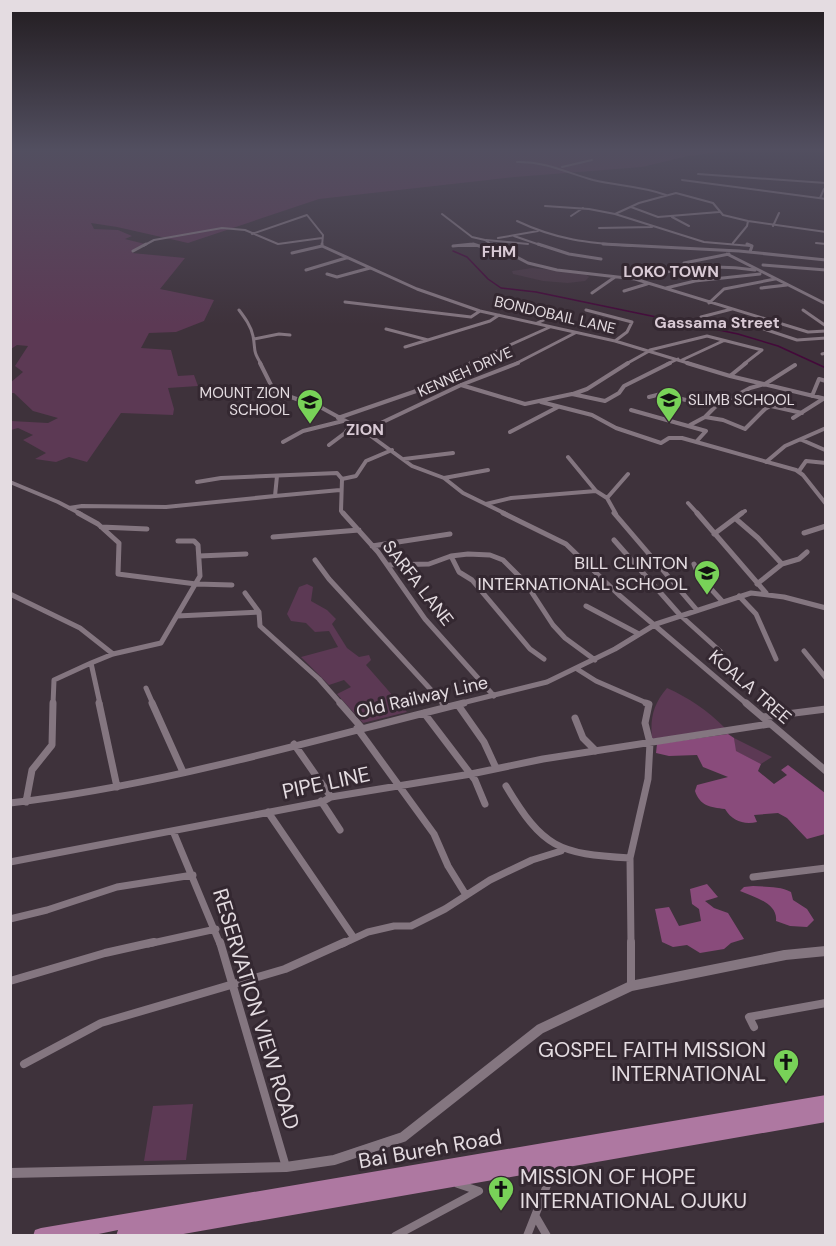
<svg xmlns="http://www.w3.org/2000/svg" width="836" height="1246" font-family="'DM Sans',sans-serif">
<rect width="100%" height="100%" fill="#3e323b"/>
<!-- built -->
<path fill="#4a3946" d="M532 268 585 273 589 277 585 281 568 283 543 281 513 274 512 271Z"/>
<!-- green -->
<path fill="#5c3954" d="M11 151H729L688 156 642 167 515 177 319 199 188 243 117 227 91 223 94 229 118 230 132 236 125 239 145 244 132 253 185 258 160 289 214 300 204 321 176 332 149 333 141 348 171 350 178 376 194 375 198 386 168 388 174 409 173 415 121 413 87 462 69 457 56 462 35 459 46 453 23 440 33 435 18 428 11 430V421L48 423 58 418 33 411 14 393H11L10 383 23 372 15 366 28 346 17 345 11 349Z
M307 584 313 587 311 601 327 610 336 619 332 624 347 648 359 657 369 655 371 660 366 665 407 712 363 723 337 694 351 687 344 680 329 685 301 657 338 647 329 631 315 632 306 623 291 621 287 614 299 587Z
M667 688C689 698 707 710 725 728L652 739C650 719 653 704 667 688Z
M734 738 772 757 761 764 735 751Z
M193 1104 186 1160 144 1161 153 1106Z"/>
<!-- forest -->
<path fill="#894b7b" d="M728 734 734 738 736 751 761 764 758 771 774 784 787 775 781 770 788 765 825 793V834L807 839 787 818 778 813 754 815 757 822C744 825 732 821 725 809 710 807 700 806 695 791L697 785 728 777 703 767 697 755 669 756 656 753 657 744Z
M707 884 718 897 705 901 714 908 728 913 744 939 731 943 724 949 700 953 687 945 673 947 662 942 655 909 669 907 679 926 701 921 699 909 692 904 690 889Z
M753 886C765 887 780 886 791 892L793 900 807 909 814 920 807 927 790 926 776 921C778 903 754 897 740 891L744 887Z"/>
<g fill="none" stroke-linecap="round" stroke-linejoin="round">
<!-- stream -->
<path stroke="#44093a" stroke-width="1.5" d="M453 251 467 257 488 279 501 288 536 292 738 334 778 346 826 368"/>
<!-- minor-far5 -->
<path stroke="#847680" stroke-width="2" d="M517 162C545 161 567 173 593 180 618 186 642 186 666 195
M562 167 592 160
M698 174 826 183
M682 180 826 199
M820 198 824 189
M545 206 589 209 615 214 704 242 751 246
M631 207 658 217 719 212
M442 214 472 237 485 240 494 246
M615 214 639 203 676 193 713 203 723 215 748 221 826 232
M571 216 583 208
M672 217 689 226
M517 221C557 240 588 243 632 246
M773 226 779 213
M599 228 652 227
M252 234 307 215 323 235 322 246
M514 236 543 246
M498 238 538 231
M486 240 528 244
M733 243 747 226 748 221
M816 243 826 244
M143 246 154 240 222 228 245 230 278 244 322 238
M458 246H478"/>
<!-- minor-far4 -->
<path stroke="#847680" stroke-width="3" d="M322 244V246L417 289 480 311 615 341 691 364
M473 244 507 255
M492 244 528 263 557 270 635 279 808 332 826 331
M538 244 569 254 601 259
M603 244 739 251 826 260
M747 244 752 246 750 252
M453 246 473 244
M133 251 146 244
M292 253 322 246
M727 254 826 304
M684 263 729 254
M763 265 826 270
M306 270 346 258
M327 274 337 277 370 268
M637 279C676 267 715 264 755 270
M666 288 695 281 760 274
M761 288 787 285
M624 291 647 284
M592 293 615 277
M345 302 471 317 480 311
M709 303 724 289 775 279
M239 310C245 318 251 326 253 336 256 351 252 349 261 364
M586 310 632 322 627 332 615 341
M803 310 826 326
M701 317 732 309
M537 323 555 315
M758 327 797 340 826 338
M386 329 428 340
M254 339 279 334 290 335
M405 347 490 321 499 315
M650 350 707 336 762 350
M822 354 826 353
M682 360 723 341
M468 364 550 327
M515 364 575 333
M626 364 651 350
M667 364 678 359
M744 364 762 350"/>
<!-- minor-far3 -->
<path stroke="#847680" stroke-width="4" d="M260 363 274 391 322 408 364 431 412 466 444 478 463 493 506 514
M687 363 730 376 826 399
M730 376 746 363
M461 385 525 404 572 394 605 401 619 393 624 386 670 363
M573 394 587 389 628 363
M812 396 819 379 826 381
M649 397 661 394 715 407
M541 402 592 415 616 428 661 443 669 438H682L796 470 803 475 826 504
M771 406 802 413
M631 410 706 431 696 442
M705 417 723 420 745 429 765 409 778 401
M338 418 422 389 471 363
M793 418 823 399
M690 425 705 417 715 407 750 388 765 384 795 365
M364 431 461 385 518 363
M510 432 558 407
M802 440 825 450
M283 442 303 431 343 421
M329 445 345 433 351 425
M568 457 596 491
M404 459 453 453
M766 462 785 446 826 428
M799 471 806 461 826 463
M444 478 488 470
M342 479 341 511 344 514
M342 479 356 476 366 461 392 450
M10 482 58 502 81 514
M197 482 221 478 337 473 342 479
M275 496 340 490
M688 503 698 514
M486 504 511 498 596 491 607 498
M69 508 82 506 166 507 275 496 277 476
M616 514 607 498 628 474
M740 514 745 511"/>
<!-- minor-far2 -->
<path stroke="#847680" stroke-width="5" d="M78 513 98 524 119 543 118 574 196 584 232 585
M343 513 378 552 425 619 494 696
M503 513 566 544 619 595 747 704
M614 513 696 609
M697 513 766 593
M736 519 758 538 782 564 757 584
M101 527 147 529
M804 533 826 526
M714 534 742 513
M273 537 359 530
M614 540 680 615 721 652
M372 546 450 534
M199 556 246 554
M451 556 459 572 472 580 530 649 544 659
M315 560 329 579 444 704
M694 564 699 576 722 601
M782 564 799 559 807 552
M387 565 429 564 451 556 468 554 490 555 503 560 525 582 553 625 565 638 595 660
M245 593 259 612 260 626 319 679 341 704
M10 594 80 628 113 654
M739 596 756 614 776 659
M586 606 639 634
M177 616 259 612
M804 651 826 678
M577 669 596 681 649 704
M146 688 153 704
M53 704 54 680 91 663
M100 704 91 663 113 654 161 643 200 576 198 545 194 541H178
M458 704 547 682 615 649 656 624 751 593 784 597 826 608"/>
<!-- minor-far1 -->
<path stroke="#847680" stroke-width="7" d="M99 703 117 787
M152 703 183 772
M340 703 361 727
M443 703 447 707
M746 703 826 771
M458 705 484 742 496 768
M424 713 475 780 485 804
M763 717 826 709
M575 718 583 738 596 751
M357 728 434 834 448 866 466 895
M294 744 331 797
M506 786C543 848 558 854 630 858
M321 801 340 830
M26 802 32 770 52 745 53 703
M10 803C164 785 314 740 464 703
M268 812 354 938
M173 831 220 944
M10 862 322 802 331 797 471 774 543 759 769 724
M753 877 826 868
M10 919 47 910 117 887 193 875
M148 944 216 929
M342 944 368 932 394 926H411L445 909 490 880 532 860 561 851
M631 944 630 858 648 779 650 743 645 723 649 704 646 703"/>
<!-- minor -->
<path stroke="#847680" stroke-width="8" d="M220 942 286 1167
M631 942V986
M10 981 105 953 154 942
M754 1027 749 1017 826 1003
M24 1064 101 1023 285 969 345 942
M536 1217 547 1236
M395 1236 479 1191 458 1184
M527 1236 555 1165"/>
<!-- tertiary -->
<path stroke="#847680" stroke-width="10" d="M10 1173 286 1167 334 1160 403 1137 540 1029 631 986 785 955 826 951"/>
<!-- trunk -->
<path fill="#ae78a1" fill-rule="evenodd" d="M826 1095V1122L172 1236H116L118 1230 89 1236H33L35 1230 41 1228Z"/>
</g>
<!-- sky -->
<linearGradient id="sky" x2="0" y2="1"><stop stop-color="#221c20"/><stop offset="0.46" stop-color="#524f60"/><stop offset="1" stop-color="#524f60" stop-opacity="0"/></linearGradient>
<rect width="836" height="325" fill="url(#sky)"/>
<!-- icons -->
<defs>
<g id="school-pin" transform="scale(1.35)"><path d="M0 17L-7.5 6A9.5 9.5 0 1 1 7.5 6Z" fill="#78d258" stroke="#342831"/><path d="M0-5L7-2L0 1L-7-2ZM-4 1L0 2.5L4 1V4Q0 6-4 4Z" fill="#111"/></g>
<g id="church-pin" transform="scale(1.35)"><path d="M0 17L-7.5 6A9.5 9.5 0 1 1 7.5 6Z" fill="#78d258" stroke="#342831"/><path d="M-1.2-6h2.4v3.5h3.3v2.4h-3.3V6h-2.4V-.1h-3.3v-2.4h3.3Z" fill="#111"/></g>
</defs>
<g fill-rule="evenodd">
<use href="#school-pin" x="669" y="400"/>
<use href="#school-pin" x="310" y="402"/>
<use href="#school-pin" x="707" y="573"/>
<use href="#church-pin" x="786" y="1062"/>
<use href="#church-pin" x="501" y="1189"/>
</g>
<g text-anchor="middle" stroke-width="6" stroke-linejoin="round" paint-order="stroke">
<!-- far-street labels -->
<g font-size="15" fill="#e4dce1" stroke="#342831">
<text transform="translate(555 315) rotate(13)" y="5">BONDOBAIL LANE</text>
<text transform="translate(465 372) rotate(-24)" y="5">KENNEH DRIVE</text>
</g>
<!-- far-poi labels -->
<g font-size="15" fill="#e4dce1" stroke="#342831" text-anchor="end">
<text x="290" y="398">MOUNT ZION<tspan x="290" dy="17">SCHOOL</tspan></text>
<text x="688" y="405" text-anchor="start">SLIMB SCHOOL</text>
</g>
<!-- far-neighbourhood labels -->
<g font-size="16" font-weight="bold" fill="#d9cad5" stroke="#342831">
<text x="499" y="257">FHM</text>
<text x="671" y="277">LOKO TOWN</text>
<text x="717" y="328">Gassama Street</text>
<text x="365" y="435">ZION</text>
</g>
<!-- poi labels -->
<g font-size="18" fill="#e4dce1" stroke="#342831" text-anchor="end">
<text x="688" y="569">BILL CLINTON<tspan x="688" dy="21">INTERNATIONAL SCHOOL</tspan></text>
</g>
<!-- street labels -->
<g font-size="18" fill="#e4dce1" stroke="#342831">
<text transform="translate(418 583) rotate(52)" y="6">SARFA LANE</text>
<text transform="translate(750 687) rotate(41)" y="6">KOALA TREE</text>
<text transform="translate(422 697) rotate(-13)" y="6">Old Railway Line</text>
</g>
<!-- near-street labels -->
<g font-size="21" fill="#e4dce1" stroke="#342831">
<text transform="translate(326 783) rotate(-12)" y="7">PIPE LINE</text>
<text transform="translate(256 1009) rotate(73)" y="7">RESERVATION VIEW ROAD</text>
<text transform="translate(430 1149) rotate(-10)" y="7">Bai Bureh Road</text>
</g>
<!-- near-poi labels -->
<g font-size="21" fill="#e4dce1" stroke="#342831" text-anchor="end">
<text x="766" y="1057">GOSPEL FAITH MISSION<tspan x="766" dy="24">INTERNATIONAL</tspan></text>
<text x="520" y="1184" text-anchor="start">MISSION OF HOPE<tspan x="520" dy="24">INTERNATIONAL OJUKU</tspan></text>
</g>
</g>
<!-- border -->
<rect width="836" height="1246" fill="none" stroke="#e4dce1" stroke-width="24"/>
</svg>
